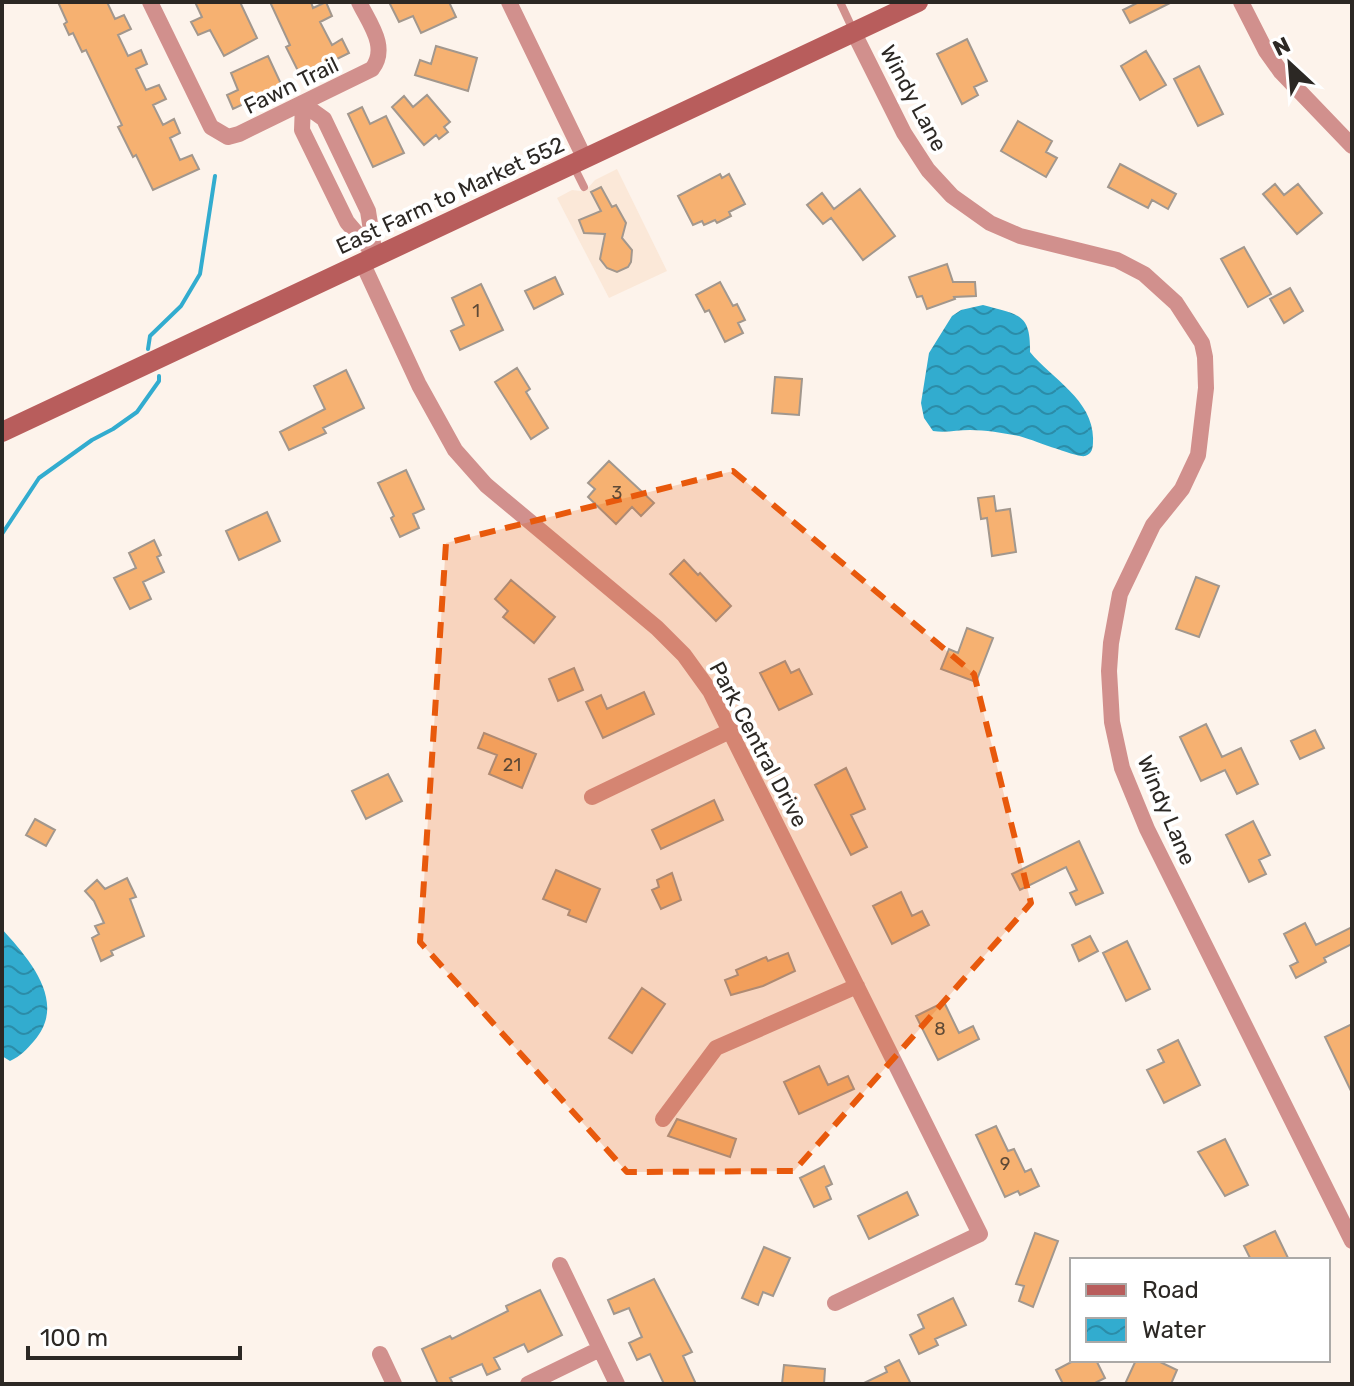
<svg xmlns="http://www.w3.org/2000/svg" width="1354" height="1386" font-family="Rubik,sans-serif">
<defs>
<pattern id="water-waves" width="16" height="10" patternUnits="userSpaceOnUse" patternTransform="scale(2)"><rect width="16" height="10" fill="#32accf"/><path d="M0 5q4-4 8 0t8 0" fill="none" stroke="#2b8ca8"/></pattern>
</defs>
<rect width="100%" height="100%" fill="#fdf3eb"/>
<!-- built -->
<path fill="#fbe8d8" d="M617 169 667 271 609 298 557 198 572 190 581 191 588 188 595 180Z"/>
<!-- water -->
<path fill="url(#water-waves)" d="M983 305C1017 315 1031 312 1030 352 1052 379 1095 401 1093 441 1093 448 1092 454 1085 456 1078 458 1031 439 1019 436 1003 433 986 430 970 430 957 430 946 433 933 431L924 418 921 403 929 353 952 316 961 310Z
M2 929C29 959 68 1002 34 1041 26 1050 21 1056 10 1061L2 1056Z"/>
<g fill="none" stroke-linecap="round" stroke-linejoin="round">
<!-- stream -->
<path stroke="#32accf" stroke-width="4" d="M148 349 150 336 181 306 200 274 215 176
M2 534 39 478 92 440 113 429 137 412 159 381V376"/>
</g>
<!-- building -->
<path fill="#f6b171" stroke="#a2978d" stroke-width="2" d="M58 2H107L115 19 124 15 131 29 118 35 128 56 141 50 147 64 136 69 146 90 159 85 166 99 153 105 163 125 174 119 180 133 170 138 180 160 192 155 199 169 153 190 136 155 133 157 118 127 122 125 86 50 82 52 73 33 69 35 64 24 67 22Z
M195 2H240L257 38 224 56 210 30 198 35 191 22 202 17Z
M270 2H311L313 8 326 2 332 16 320 22 332 45 342 39 349 53 301 77 286 47 290 45Z
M389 2H449L456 17 421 33 413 16 399 22Z
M1139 2H1172L1130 23 1123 10Z
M967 39 987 81 974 87 978 95 962 104 937 54Z
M436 46 477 58 468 91 415 75 420 60 431 64Z
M1146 51 1166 85 1140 100 1121 66Z
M268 56 282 86 233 109 227 95 238 90 231 73Z
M1199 66 1223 114 1198 126 1174 79Z
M427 95 450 122 444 127 448 132 439 139 436 135 424 145 392 107 404 96 413 107Z
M362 107 370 124 386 116 404 153 373 167 348 114Z
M1018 121 1052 141 1046 152 1057 158 1046 177 1001 151Z
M1120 164 1176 194 1168 209 1152 200 1148 208 1108 187Z
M720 174 722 178 729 174 745 204 729 212 731 216 717 223 715 220 704 225 702 221 693 225 678 196Z
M1275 184 1284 195 1298 184 1322 213 1297 234 1263 194Z
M601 187 612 207 616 205 626 223 622 238 632 250 631 262 628 267 617 272 607 268 600 259 605 234 584 233 579 220 601 211 591 192Z
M860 189 895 236 863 260 831 218 823 224 807 205 822 193 834 209Z
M1244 247 1271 294 1248 307 1221 259Z
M947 264 953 282H975L976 296 954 297 955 299 927 309 922 296 917 297 909 277Z
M555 277 563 294 534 309 525 291Z
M720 282 733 306 737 304 745 320 738 323 743 333 725 342 709 310 705 312 696 295Z
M481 284 503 330 460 350 451 331 464 325 452 298Z
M1290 288 1303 311 1284 323 1270 299Z
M517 368 530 389 526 392 548 428 531 439 495 382Z
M346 370 364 408 323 428 326 433 289 450 280 432 325 409 314 386Z
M775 377 802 379 799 415 772 413Z
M609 461 654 503 641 516 632 507 616 524 588 497 595 489 588 483Z
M406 470 424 509 413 514 419 528 400 537 391 518 394 516 378 483Z
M994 496 996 511 1010 509 1016 552 992 556 987 518 981 519 978 498Z
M267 512 280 541 239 560 226 531Z
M154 540 161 555 157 557 164 572 143 582 151 599 130 609 114 578 136 568 129 553Z
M684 560 698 575 700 573 731 606 716 621 670 574Z
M1196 577 1219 586 1199 637 1176 629Z
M511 580 555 617 534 643 503 617 508 611 495 599Z
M967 628 993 638 976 682 941 669 949 649 958 653Z
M785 661 791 673 799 669 812 694 779 710 760 673Z
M574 668 583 690 558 701 549 679Z
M644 692 654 714 603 738 586 702 601 695 607 709Z
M1206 724 1222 757 1241 748 1258 784 1237 794 1225 770 1201 781 1180 737Z
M1315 730 1324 748 1300 759 1291 741Z
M484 733 536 754 522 788 489 774 497 755 478 748Z
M846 768 865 809 851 815 867 847 851 855 815 785Z
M388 774 402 801 366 819 352 791Z
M714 800 723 820 661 849 652 830Z
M35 819 55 830 46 846 26 835Z
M1253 821 1270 855 1259 860 1266 874 1249 882 1226 835Z
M1079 841 1103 893 1076 905 1070 893 1077 890 1066 867 1020 890 1012 874Z
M556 870 600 889 586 922 568 915 570 910 543 899Z
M672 873 681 900 661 909 652 890 659 887 657 880Z
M127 878 136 897 130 899 144 936 111 951 113 955 101 961 92 938 99 934 95 926 104 923 94 901 85 891 97 880 105 889Z
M901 892 912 916 922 911 929 925 892 944 873 906Z
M1305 923 1316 945 1352 927V944L1324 958 1326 962 1296 978 1290 966 1298 962 1284 934Z
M1090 936 1098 951 1079 961 1072 945Z
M1127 941 1150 989 1126 1001 1103 953Z
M788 953 795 971 763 986 731 995 725 980 738 975 736 970 766 957 768 961Z
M642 988 665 1004 632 1053 609 1038Z
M944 1002 959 1033 973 1026 979 1039 938 1060 916 1016Z
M1352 1024V1093L1325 1037Z
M1178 1040 1200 1085 1164 1103 1147 1070 1164 1062 1158 1050Z
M819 1066 828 1085 848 1076 854 1089 799 1114 784 1082Z
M677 1119 736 1139 730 1157 668 1136Z
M996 1126 1008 1151 1014 1149 1025 1172 1031 1169 1039 1186 1020 1195 1018 1191 1005 1197 976 1135Z
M1225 1139 1248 1185 1225 1196 1198 1152Z
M824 1166 832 1184 826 1187 831 1199 814 1207 800 1178Z
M907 1192 918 1215 869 1239 858 1216Z
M1275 1231 1289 1260H1251L1244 1246Z
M1035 1233 1058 1241 1033 1307 1019 1301 1024 1286 1016 1284Z
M764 1247 790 1258 773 1296 763 1292 758 1305 742 1298Z
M654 1279 692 1352 683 1356 696 1384H664L650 1354 637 1360 629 1343 642 1337 629 1308 614 1314 608 1300Z
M540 1290 562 1335 528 1352 524 1344 494 1358 500 1369 487 1375 482 1364 450 1378 453 1384H438L422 1349 450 1336 452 1339 508 1311 506 1306Z
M953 1298 966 1325 935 1339 938 1345 919 1354 910 1335 924 1328 918 1315Z
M899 1360 911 1384H862L887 1372 885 1367Z
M1075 1360H1096L1105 1378 1093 1384H1063L1056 1370Z
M1136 1360H1156L1177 1370 1171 1384H1125Z
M784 1365 825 1369 824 1384H782Z"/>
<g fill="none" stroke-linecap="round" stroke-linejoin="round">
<!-- lane -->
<path stroke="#d1908d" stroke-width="8" d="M840 2 854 32
M573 165 584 187"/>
<!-- street -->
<path stroke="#d1908d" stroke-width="16" d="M150 2 211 127 228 137 239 134 372 69C389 47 369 23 359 2
M509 2 585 159
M1241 2 1266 51 1281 72 1352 146
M854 33 904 133 928 170 952 196 990 223 1020 236 1117 260 1144 274 1176 303 1202 343 1205 357 1206 388 1198 455 1182 489 1153 525 1120 594 1111 643 1109 671 1112 722 1122 768 1147 829 1352 1241
M303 104 324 119 368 211 375 256
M303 104 302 130 347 222 374 254
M362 262 419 385 455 450 486 485 657 628 684 655 710 691 980 1234 835 1303
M592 797 732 730
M663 1119 716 1048 857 986
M560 1265 617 1384
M380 1354 394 1384
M528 1384 600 1349"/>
<!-- secondary -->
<path stroke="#b85d5c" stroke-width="20" d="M2 432 918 2"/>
</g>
<!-- marked area -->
<path fill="#e8590c" fill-opacity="0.2" stroke="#e8590c" stroke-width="6" stroke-dasharray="16 10" stroke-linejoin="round" d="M733 471 974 674 1031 903 794 1171 627 1172 420 942 446 543Z"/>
<g text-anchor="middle" stroke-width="8" stroke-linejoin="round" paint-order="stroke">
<!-- number labels -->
<g font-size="18" fill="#5e4a37">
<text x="476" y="317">1</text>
<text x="617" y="499">3</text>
<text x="512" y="771">21</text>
<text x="940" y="1035">8</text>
<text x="1005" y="1170">9</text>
</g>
<!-- street labels -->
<g font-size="22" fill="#2c2824" stroke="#fff">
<text transform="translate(291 85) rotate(-26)" y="8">Fawn Trail</text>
<text transform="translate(914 98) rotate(62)" y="8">Windy Lane</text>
<text transform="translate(450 195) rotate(-25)" y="8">East Farm to Market 552</text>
<text transform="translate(759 744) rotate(62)" y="8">Park Central Drive</text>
<text transform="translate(1167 810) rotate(67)" y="8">Windy Lane</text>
</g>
</g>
<!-- border -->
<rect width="1354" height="1386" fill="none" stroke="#2c2824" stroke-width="8"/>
<!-- legend -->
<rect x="1070" y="1258" width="260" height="104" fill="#ffffff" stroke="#aba9a7" stroke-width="2"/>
<rect x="1086" y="1284" width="40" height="12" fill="#b85d5c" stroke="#aba9a7" stroke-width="2"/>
<text x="1142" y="1298" font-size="24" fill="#2c2824">Road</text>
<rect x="1086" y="1318" width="40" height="24" fill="url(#water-waves)" stroke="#aba9a7" stroke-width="2"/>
<text x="1142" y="1338" font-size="24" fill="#2c2824">Water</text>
<!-- north arrow -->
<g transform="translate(1290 64) rotate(334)" stroke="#ffffff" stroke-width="6" paint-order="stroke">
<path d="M0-6L14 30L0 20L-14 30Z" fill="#2c2824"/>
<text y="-12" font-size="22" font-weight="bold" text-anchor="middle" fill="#2c2824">N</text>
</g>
<!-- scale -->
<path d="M28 1346v12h212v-12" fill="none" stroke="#2c2824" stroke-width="4"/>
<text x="40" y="1346" font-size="24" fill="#2c2824" stroke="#ffffff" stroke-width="6" paint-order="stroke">100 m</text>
</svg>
